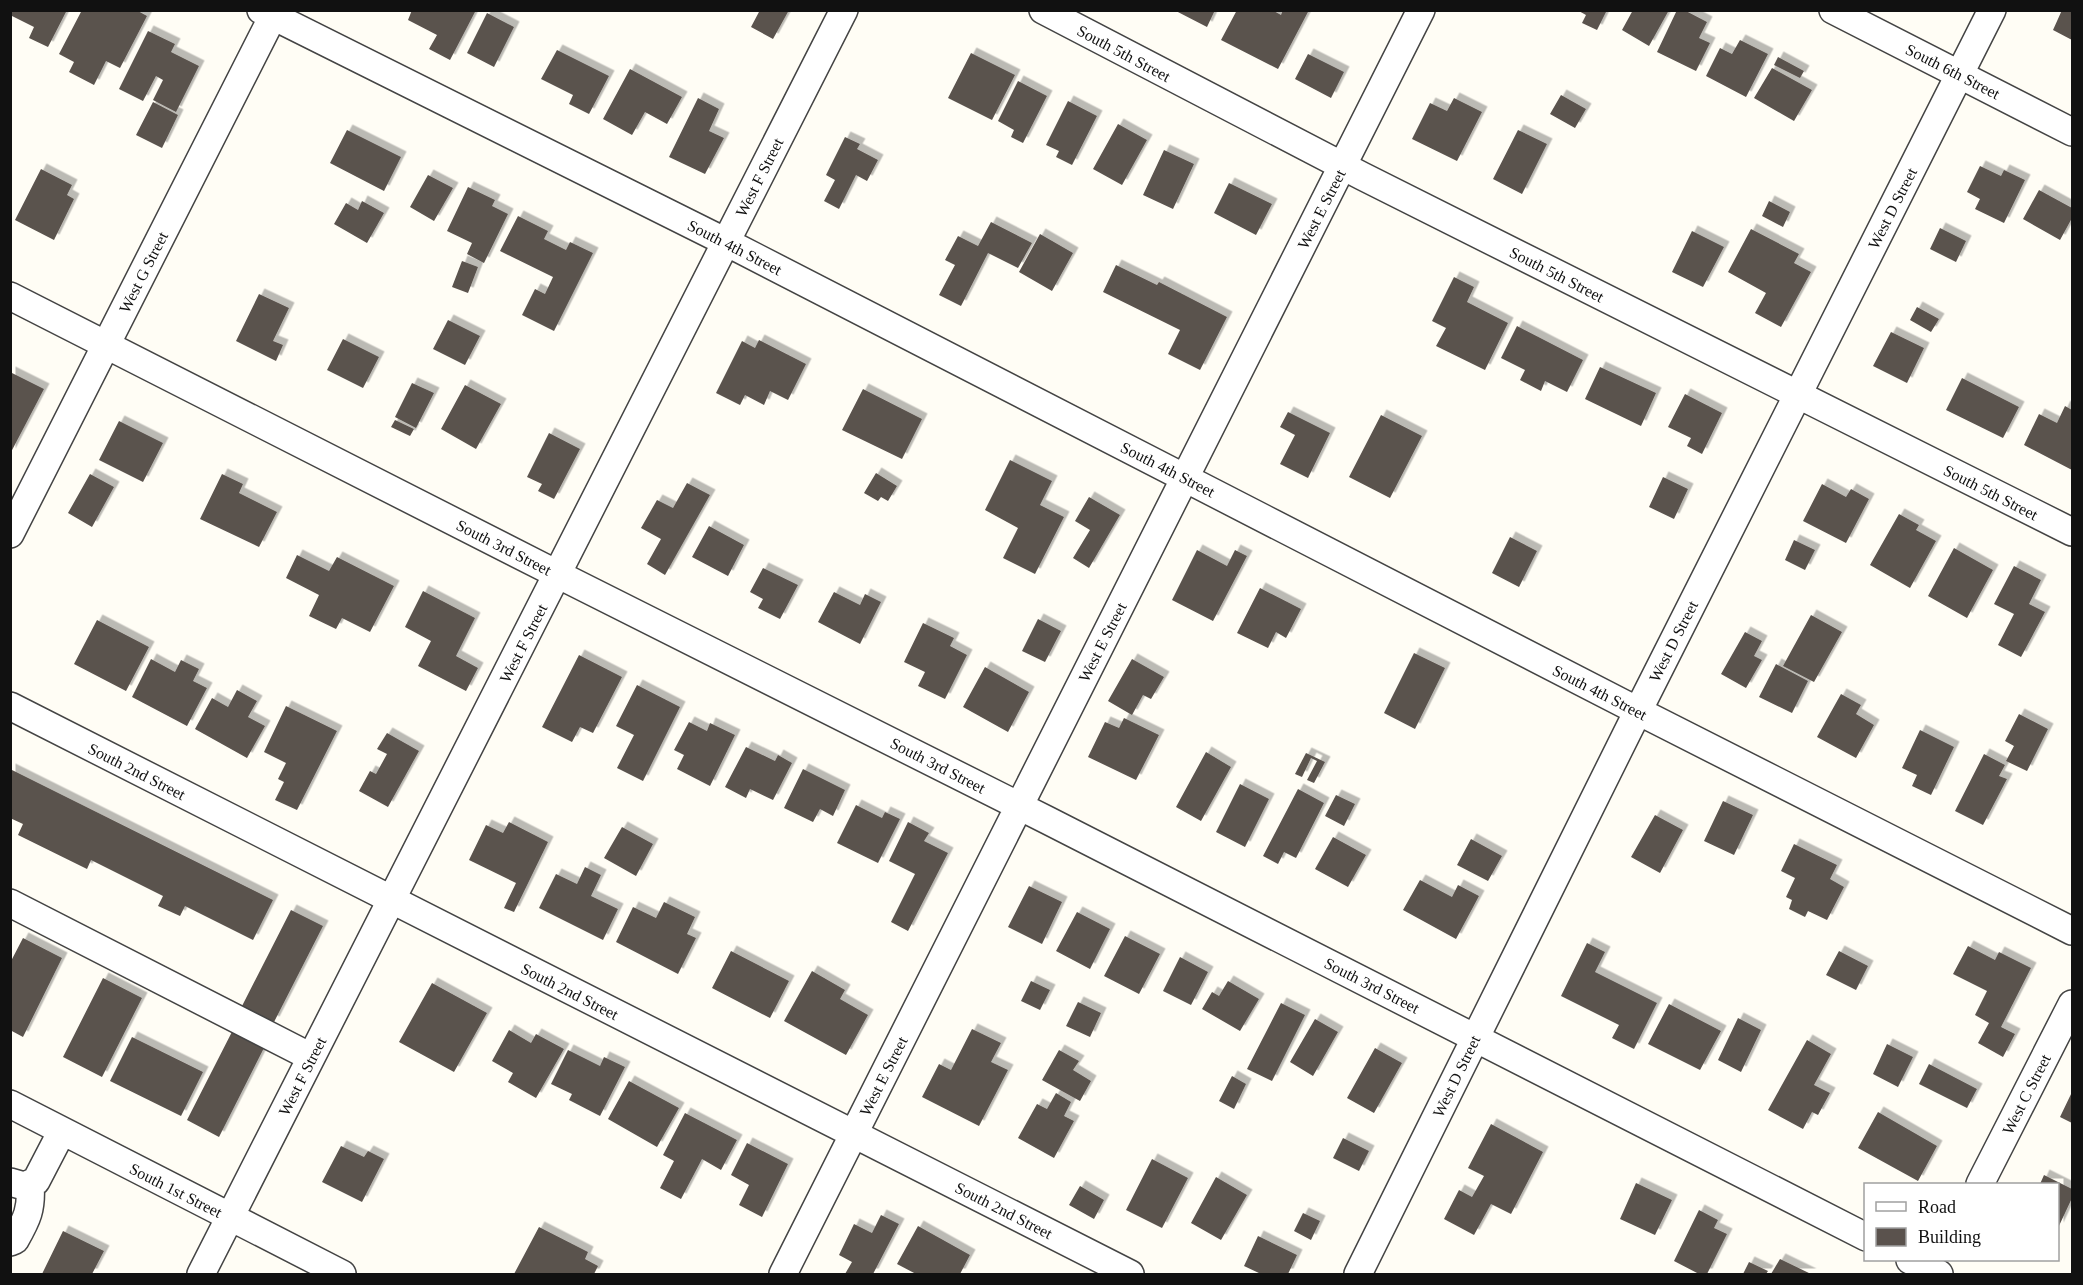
<svg xmlns="http://www.w3.org/2000/svg" width="2083" height="1285" font-family="'Times New Roman',serif">
<defs>
<filter id="shadow"><feDropShadow dx="5.5" dy="-5.5" stdDeviation="0" flood-color="#0004"/></filter>
</defs>
<rect width="100%" height="100%" fill="#fffdf5"/>
<!-- building -->
<path fill="#5a524d" filter="url(#shadow)" d="M10 10H67L48 47 29 38 34 27 10 15Z
M82 10H136L147 16 120 68 106 61 94 85 69 72 74 62 59 54Z
M412 10H476L450 60 429 49 437 35 408 20Z
M760 10H789L773 39 751 27Z
M1174 10H1215L1207 27Z
M1237 10H1272L1281 15 1283 10H1309L1278 69 1221 40Z
M1577 10H1607L1597 30 1582 23 1586 15Z
M1633 10H1669L1649 46 1622 30Z
M1677 10H1684L1707 22 1699 38 1710 43 1696 71 1657 52Z
M2062 10 2072 12V40L2053 30Z
M487 13 514 27 494 67 467 53Z
M148 31 175 44 171 52 199 66 176 112 153 100 163 80 156 76 143 101 119 89Z
M1740 40 1768 54 1746 97 1706 76 1720 48 1732 54Z
M557 50 609 76 589 114 569 104 573 95 541 79Z
M971 53 1015 75 992 120 948 98Z
M1308 54 1344 72 1331 98 1295 79Z
M1778 57 1804 71 1800 78 1774 65Z
M1772 68 1812 90 1794 121 1754 98Z
M630 69 682 97 667 124 645 112 632 135 603 119Z
M1018 81 1047 96 1023 143 1011 137 1014 130 998 121Z
M1561 95 1586 109 1575 128 1550 114Z
M698 98 719 109 709 131 724 138 705 174 669 157Z
M1454 98 1482 112 1457 161 1412 139 1430 103 1447 111Z
M1068 101 1097 116 1072 165 1056 157 1059 151 1046 145Z
M153 102 178 115 162 148 136 135Z
M1118 124 1147 140 1122 185 1093 169Z
M347 130 401 157 384 191 330 163Z
M1518 130 1547 144 1522 194 1493 179Z
M845 137 860 144 857 149 878 160 867 181 856 175 839 209 824 201 835 180 826 175Z
M1164 150 1194 164 1173 209 1143 195Z
M1980 166 2001 176 2004 170 2025 180 2004 223 1975 209 1980 199 1967 192Z
M41 169 72 185 67 195 74 199 54 240 15 220Z
M428 175 453 188 434 221 410 207Z
M1229 183 1272 204 1256 235 1214 213Z
M468 187 495 200 492 206 508 214 484 263 467 254 472 243 447 231Z
M2039 190 2072 208V218L2060 240 2023 219Z
M362 201 384 213 367 243 334 224 346 203 358 210Z
M1769 201 1790 212 1783 227 1762 216Z
M518 216 548 231 544 239 566 250 570 242 593 253 554 331 522 315 535 289 545 294 553 277 500 251Z
M991 222 1032 243 1018 268 988 253 961 306 939 295 955 265 945 260 958 236 978 246Z
M1940 228 1966 241 1956 262 1930 249Z
M1751 229 1799 254 1794 263 1811 272 1781 327 1755 313 1766 293 1728 272Z
M1692 231 1724 247 1703 287 1672 272Z
M1040 234 1073 253 1052 291 1019 272Z
M462 261 478 267 468 293 452 287Z
M1116 265 1157 285 1159 282 1227 317 1200 370 1168 354 1180 330 1103 292Z
M1454 277 1474 287 1467 302 1508 323 1485 370 1436 346 1446 328 1432 321Z
M259 294 289 308 273 341 283 345 276 361 236 341Z
M1917 307 1939 319 1931 332 1910 320Z
M448 320 480 336 465 365 433 349Z
M1517 326 1583 360 1567 392 1545 381 1541 391 1520 380 1525 370 1501 358Z
M1891 332 1924 348 1907 383 1873 366Z
M343 339 379 357 363 388 327 370Z
M759 340 806 364 788 400 770 391 764 405 745 395 740 405 716 393 742 341 755 348Z
M1600 367 1656 393 1641 426 1585 399Z
M10 372 44 389 10 454Z
M1962 378 2019 407 2003 438 1946 410Z
M412 383 434 393 416 428 395 417Z
M465 385 501 404 476 449 441 429Z
M863 389 922 419 902 459 842 430Z
M1685 394 1722 413 1702 454 1687 446 1691 438 1668 427Z
M2065 406 2072 410V470L2024 445 2039 414 2057 423Z
M1288 412 1330 433 1308 478 1280 464 1295 435 1280 427Z
M1381 415 1422 436 1390 498 1349 477Z
M395 420 414 429 410 436 391 427Z
M119 421 163 443 143 482 99 460Z
M549 433 580 449 554 499 538 491 542 484 527 477Z
M1010 460 1052 481 1040 505 1064 517 1035 574 1003 558 1018 528 985 510Z
M876 473 897 486 888 501 881 497 878 501 864 493Z
M90 474 114 487 92 527 68 513Z
M222 474 243 484 239 493 277 512 259 547 200 519Z
M1663 477 1688 489 1674 519 1649 507Z
M687 483 710 495 665 575 647 564 661 539 641 528 657 500 673 508Z
M1822 484 1846 497 1851 489 1869 499 1846 543 1803 521Z
M1089 497 1120 515 1089 568 1073 558 1090 530 1075 521Z
M1899 514 1919 525 1916 530 1936 541 1910 588 1870 565Z
M709 526 744 545 728 576 692 557Z
M1510 537 1537 551 1519 587 1492 573Z
M1794 540 1815 550 1805 570 1785 560Z
M1954 548 1993 570 1967 618 1928 596Z
M1197 550 1227 566 1235 550 1247 556 1213 621 1172 600Z
M297 555 329 571 337 557 394 586 370 632 342 618 336 629 309 616 319 595 286 578Z
M2014 566 2041 580 2029 604 2045 612 2021 657 1998 645 2014 614 1994 604Z
M763 568 798 585 780 619 758 608 763 599 750 592Z
M1260 588 1301 609 1286 638 1276 632 1268 648 1237 633Z
M423 591 475 618 456 656 478 668 466 691 418 666 431 641 405 627Z
M834 592 860 605 865 594 881 602 860 644 818 622Z
M1811 615 1842 632 1814 682 1783 666Z
M1038 619 1061 631 1045 662 1022 651Z
M97 620 149 647 126 691 74 664Z
M923 623 954 638 950 646 967 655 945 699 918 686 925 672 904 662Z
M1745 632 1762 641 1754 656 1762 660 1746 688 1721 674Z
M1414 653 1445 668 1415 729 1384 713Z
M579 655 622 677 593 733 580 727 572 742 542 727Z
M151 659 175 672 181 660 199 669 193 681 207 688 187 726 132 697Z
M1132 659 1164 677 1151 699 1143 695 1132 715 1108 701Z
M1776 664 1808 681 1792 713 1759 697Z
M985 667 1029 692 1008 732 963 707Z
M637 685 680 707 643 781 617 768 634 735 616 726Z
M237 690 257 701 248 717 265 726 247 758 195 729 212 698 228 707Z
M1841 694 1861 705 1856 714 1874 725 1856 758 1817 737Z
M286 706 337 731 297 810 275 800 284 782 278 779 286 763 264 752Z
M2019 714 2048 729 2027 771 2006 761 2014 746 2005 741Z
M1124 718 1159 735 1136 780 1088 757 1105 722 1119 728Z
M689 722 707 731 710 723 735 735 710 786 677 769 684 755 674 750Z
M1920 730 1954 747 1931 795 1912 786 1917 775 1902 768Z
M387 733 419 751 388 807 359 791 370 771 376 774 387 754 377 749Z
M746 747 775 761 778 755 792 763 773 800 750 789 746 798 725 787Z
M1206 752 1231 767 1201 821 1176 807Z
M1306 753 1325 762 1314 783 1307 780 1317 761 1311 758 1302 777 1295 774Z
M1984 754 2005 765 1999 776 2007 779 1983 825 1955 811Z
M10 769 273 900 253 940 185 906 180 916 158 906 163 896 91 860 87 869 18 835 23 824 10 818Z
M803 769 845 790 833 816 820 809 813 822 784 808Z
M1240 784 1269 799 1245 847 1216 832Z
M1298 789 1324 803 1296 858 1284 852 1278 864 1263 856Z
M1336 795 1355 804 1344 826 1325 816Z
M1723 801 1753 815 1734 855 1704 841Z
M856 805 882 818 885 812 900 819 878 863 837 843Z
M1655 815 1683 830 1660 873 1631 857Z
M509 822 548 842 514 912 504 908 516 883 469 860 486 825 503 833Z
M908 822 929 833 924 841 948 853 908 931 891 922 915 874 889 861Z
M622 827 653 844 636 876 604 858Z
M1333 837 1366 855 1348 887 1315 869Z
M1471 839 1502 856 1488 881 1457 865Z
M1794 844 1837 865 1830 879 1844 887 1827 920 1808 911 1805 917 1789 909 1792 900 1786 897 1795 878 1781 871Z
M585 867 601 875 591 896 618 909 603 940 539 908 556 874 577 884Z
M1420 880 1452 897 1458 885 1479 896 1456 939 1403 910Z
M1029 886 1062 902 1042 944 1008 927Z
M664 902 695 917 687 934 696 938 678 974 616 942 633 907 656 918Z
M291 910 323 926 274 1022 242 1006Z
M1077 912 1110 929 1090 969 1056 951Z
M1125 936 1160 954 1139 994 1104 976Z
M23 938 62 958 23 1037 10 1030V963Z
M1587 943 1605 952 1595 972 1657 1003 1634 1049 1612 1038 1619 1025 1561 996Z
M1968 946 1995 960 1999 952 2031 968 2001 1027 2015 1034 2003 1057 1978 1043 1989 1023 1975 1015 1987 991 1953 974Z
M731 951 789 981 770 1018 712 988Z
M1839 951 1868 966 1856 990 1826 975Z
M1180 957 1208 972 1191 1005 1163 991Z
M812 971 845 990 840 999 868 1015 846 1055 784 1021Z
M103 978 142 998 102 1077 63 1057Z
M1031 981 1050 990 1040 1010 1021 1001Z
M1228 981 1259 999 1240 1031 1202 1009 1212 992 1219 996Z
M432 983 487 1013 454 1072 399 1042Z
M1078 1002 1101 1013 1090 1037 1066 1026Z
M1281 1003 1305 1015 1272 1081 1247 1069Z
M1669 1004 1721 1031 1700 1070 1648 1044Z
M1738 1018 1761 1030 1741 1072 1718 1060Z
M1315 1019 1338 1032 1313 1076 1290 1062Z
M237 1022 269 1038 219 1137 187 1120Z
M972 1029 1001 1043 991 1062 1008 1070 979 1126 922 1097 939 1064 951 1070Z
M509 1030 531 1043 536 1034 564 1049 536 1098 508 1082 513 1073 492 1061Z
M132 1037 203 1072 181 1116 110 1081Z
M1807 1040 1831 1054 1814 1085 1830 1093 1818 1115 1812 1112 1803 1129 1768 1110Z
M1887 1044 1913 1057 1898 1087 1873 1074Z
M1375 1048 1402 1063 1374 1113 1347 1098Z
M568 1050 600 1066 604 1057 625 1067 600 1116 569 1100 572 1094 551 1084Z
M1059 1050 1079 1061 1073 1070 1091 1081 1080 1101 1042 1080Z
M1929 1064 1977 1089 1967 1108 1919 1084Z
M1232 1076 1246 1084 1234 1109 1219 1101Z
M629 1081 679 1108 657 1147 608 1119Z
M2072 1092V1123L2060 1117Z
M1056 1093 1071 1102 1064 1116 1074 1121 1054 1158 1018 1138 1037 1104 1047 1109Z
M1878 1112 1937 1146 1918 1181 1858 1148Z
M685 1113 737 1140 721 1170 702 1159 681 1199 660 1188 674 1161 663 1155Z
M1491 1124 1543 1152 1511 1214 1491 1204 1474 1235 1444 1219 1459 1190 1472 1197 1484 1176 1468 1168Z
M1343 1138 1369 1151 1359 1171 1333 1158Z
M747 1143 788 1164 762 1217 739 1205 749 1185 731 1175Z
M341 1146 364 1157 368 1151 384 1159 362 1202 322 1182Z
M1152 1159 1188 1178 1162 1228 1126 1210Z
M2044 1175 2072 1189V1198L2058 1228V1184H2040Z
M1216 1177 1247 1195 1221 1240 1191 1223Z
M1636 1183 1672 1200 1655 1235 1620 1219Z
M1080 1186 1104 1200 1094 1219 1069 1205Z
M1699 1210 1718 1220 1714 1228 1727 1234 1707 1274H1699L1674 1261Z
M1303 1213 1320 1221 1311 1240 1294 1231Z
M881 1215 899 1224 873 1274H845L852 1262 839 1255 854 1224 872 1233Z
M918 1226 970 1255 960 1274H916L897 1264Z
M539 1227 588 1252 585 1259 598 1266 594 1274H514Z
M63 1231 104 1251 92 1274H42Z
M1258 1236 1297 1255 1288 1274H1261L1244 1266Z
M1780 1259 1811 1274H1771Z
M1749 1262 1768 1271 1766 1274H1743Z"/>
<g fill="none" stroke-linecap="round" stroke-linejoin="round">
<!-- minor casing -->
<g stroke="#444" stroke-width="30">
<path id="minor" d="M261 10 726 242 1638 711 2072 931
M1043 10 1362 176 2072 532
M1833 10 2072 132
M10 296 557 574 1047 820 1866 1237
M10 534 276 10
M10 706 1130 1274
M10 903 311 1057
M10 1104 342 1274
M10 1182 24 1186 36 1181 62 1131
M1980 1184 2072 1004
M10 1242 15 1240C27 1219 32 1209 30 1184
M1910 1260 1939 1274
M201 1274 844 10
M783 1274 1421 10
M1358 1274 1638 711 1992 10"/>
</g>
<!-- minor -->
<use href="#minor" stroke="#fff" stroke-width="27"/>
</g>
<g text-anchor="middle" stroke-width="6" stroke-linejoin="round" paint-order="stroke">
<!-- street labels -->
<g font-size="16" fill="#111" stroke="#fff">
<text transform="translate(1124 53) rotate(28)" y="6">South 5th Street</text>
<text transform="translate(1953 71) rotate(27)" y="6">South 6th Street</text>
<text transform="translate(759 177) rotate(-63)" y="6">West F Street</text>
<text transform="translate(1892 208) rotate(-63)" y="6">West D Street</text>
<text transform="translate(1321 209) rotate(-63)" y="6">West E Street</text>
<text transform="translate(735 247) rotate(27)" y="6">South 4th Street</text>
<text transform="translate(143 272) rotate(-63)" y="6">West G Street</text>
<text transform="translate(1557 274) rotate(27)" y="6">South 5th Street</text>
<text transform="translate(1168 469) rotate(27)" y="6">South 4th Street</text>
<text transform="translate(1991 492) rotate(27)" y="6">South 5th Street</text>
<text transform="translate(504 547) rotate(27)" y="6">South 3rd Street</text>
<text transform="translate(1673 641) rotate(-63)" y="6">West D Street</text>
<text transform="translate(1102 642) rotate(-63)" y="6">West E Street</text>
<text transform="translate(523 643) rotate(-63)" y="6">West F Street</text>
<text transform="translate(1600 692) rotate(27)" y="6">South 4th Street</text>
<text transform="translate(938 765) rotate(27)" y="6">South 3rd Street</text>
<text transform="translate(137 771) rotate(27)" y="6">South 2nd Street</text>
<text transform="translate(1372 985) rotate(27)" y="6">South 3rd Street</text>
<text transform="translate(570 991) rotate(27)" y="6">South 2nd Street</text>
<text transform="translate(302 1076) rotate(-63)" y="6">West F Street</text>
<text transform="translate(883 1076) rotate(-63)" y="6">West E Street</text>
<text transform="translate(1456 1076) rotate(-64)" y="6">West D Street</text>
<text transform="translate(2026 1094) rotate(-63)" y="6">West C Street</text>
<text transform="translate(176 1190) rotate(27)" y="6">South 1st Street</text>
<text transform="translate(1004 1210) rotate(27)" y="6">South 2nd Street</text>
</g>
</g>
<!-- border -->
<rect width="2083" height="1285" fill="none" stroke="#111111" stroke-width="24"/>
<!-- legend -->
<rect x="1864" y="1183" width="195" height="78" fill="#ffffff" stroke="#a0a0a0" stroke-width="1.5"/>
<rect x="1876" y="1202" width="30" height="9" fill="#ffffff" stroke="#a0a0a0" stroke-width="1.5"/>
<text x="1918" y="1213" font-size="18" fill="#111111">Road</text>
<rect x="1876" y="1228" width="30" height="18" fill="#5a524d" stroke="#a0a0a0" stroke-width="1.5"/>
<text x="1918" y="1243" font-size="18" fill="#111111">Building</text>
</svg>
